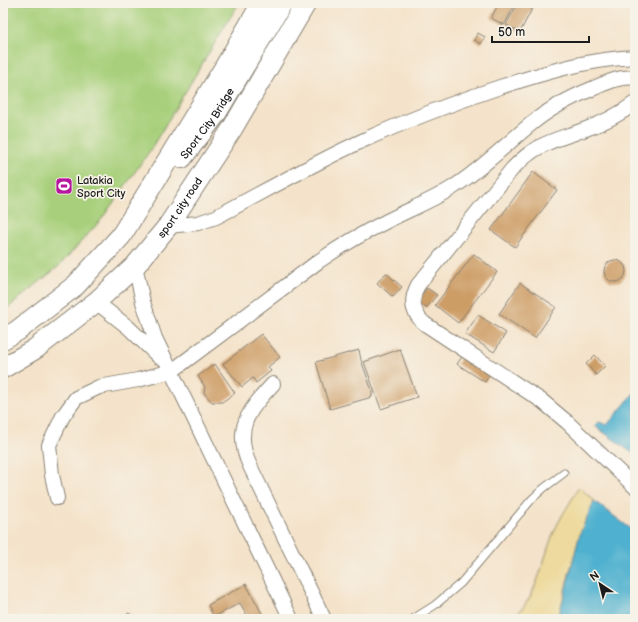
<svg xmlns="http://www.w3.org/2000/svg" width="638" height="622" font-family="'Balsamiq Sans',sans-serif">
<rect width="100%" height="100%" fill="#f7f3e8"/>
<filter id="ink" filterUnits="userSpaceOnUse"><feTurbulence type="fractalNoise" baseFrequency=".025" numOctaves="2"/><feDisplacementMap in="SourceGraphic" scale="8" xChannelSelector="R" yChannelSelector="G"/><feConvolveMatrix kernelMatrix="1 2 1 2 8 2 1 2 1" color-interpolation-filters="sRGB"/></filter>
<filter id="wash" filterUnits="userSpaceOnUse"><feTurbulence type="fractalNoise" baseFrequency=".012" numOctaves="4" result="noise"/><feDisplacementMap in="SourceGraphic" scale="16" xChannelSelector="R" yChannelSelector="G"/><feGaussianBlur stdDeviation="0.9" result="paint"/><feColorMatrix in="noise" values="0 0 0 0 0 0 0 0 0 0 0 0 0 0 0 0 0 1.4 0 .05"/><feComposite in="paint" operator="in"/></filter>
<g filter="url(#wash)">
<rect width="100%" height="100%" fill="#f4e3ca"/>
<!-- green -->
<path fill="#a8d07b" stroke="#62764c" d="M3 3H239L149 152 101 220 59 266 3 312Z"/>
<!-- sand -->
<path fill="#eeda9e" stroke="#857b5d" d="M579 487 595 501 570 570 558 619H511C537 601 542 560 554 532 560 517 571 502 579 487Z"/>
<!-- water -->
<path fill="#50b1cf" stroke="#366676" d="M635 392V455L595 426 599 422 607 425Z
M594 501 635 532V619H558L580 533Z"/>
<g id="blocks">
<!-- building -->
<path fill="#cd9d66" d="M499 3H516L504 25 491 18Z
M518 3H531L534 5 520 32 506 25Z
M478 33 485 37 481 44 474 40Z
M533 172 557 190 515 247 491 230Z
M474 254 497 272 458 323 435 305Z
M604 271a11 11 0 1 1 22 0a11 11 0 1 1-22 0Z
M386 273 402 287 393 297 377 283Z
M520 283 556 307 535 338 499 314Z
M427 288 437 295 426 308 417 301Z
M478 315 506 333 494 352 465 334Z
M261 334 280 357 268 367 271 371 256 383 253 378 242 387 223 364Z
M400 349 417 397 381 409 364 362Z
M359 350 361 360 372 391V397L330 409 316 362Z
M466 351 493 369 485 382 457 364Z
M595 355 605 366 596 375 586 364Z
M215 364 235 393 222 402H212L204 393 205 387 198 376Z
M246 584 265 619H249L240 603 214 617 208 605Z
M129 613 133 619H120Z"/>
</g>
</g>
<g filter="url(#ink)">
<use href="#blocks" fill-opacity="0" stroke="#888073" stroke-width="1"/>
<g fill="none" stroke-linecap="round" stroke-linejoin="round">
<!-- service casing -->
<g stroke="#888073" stroke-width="9">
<path id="service" d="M413 619 435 605 461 583 532 499 544 488 564 473"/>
</g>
<!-- minor casing -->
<g stroke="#888073" stroke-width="16">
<path id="minor" d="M635 103C620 114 603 123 586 129 554 141 538 142 513 168L418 285C410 300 412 313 425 324L542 401 567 422 635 487
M168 226 198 223 216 217C265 191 314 163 364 140 408 120 453 103 500 87 544 73 588 59 635 57
M135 266 143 302 155 338 291 619
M96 302 128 327 159 357
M273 384C248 411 233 429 250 466L324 619
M57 498 52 475 49 445 63 416 76 398 99 387 138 380 172 371 319 261C341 246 363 233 387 221 408 210 431 201 452 188 481 170 505 145 531 124 550 108 572 97 594 88 608 82 620 76 635 78"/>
</g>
<!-- secondary casing -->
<g stroke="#888073" stroke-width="22">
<g id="secondary">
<path id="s1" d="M182 158 215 115 282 3"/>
<path d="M3 339 17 331 76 285 121 236 226 65 262 3"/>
<path id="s2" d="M3 368 35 349 96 302 135 266 168 226 232 129 306 3"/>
</g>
</g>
<!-- service -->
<use href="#service" stroke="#fff" stroke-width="7"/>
<!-- minor -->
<use href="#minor" stroke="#fff" stroke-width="14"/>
<!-- secondary -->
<use href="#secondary" stroke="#fff" stroke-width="20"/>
</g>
</g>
<!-- icons -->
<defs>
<g id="stadium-square" transform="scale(0.9)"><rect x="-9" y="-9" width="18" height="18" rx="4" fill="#b5179e" stroke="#f7f3e8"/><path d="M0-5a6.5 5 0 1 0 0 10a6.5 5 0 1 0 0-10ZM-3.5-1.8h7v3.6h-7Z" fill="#fff"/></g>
</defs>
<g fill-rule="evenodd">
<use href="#stadium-square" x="64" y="186"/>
</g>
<g text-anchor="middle" stroke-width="3.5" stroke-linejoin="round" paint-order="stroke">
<!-- street labels -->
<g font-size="11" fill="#1c1c1c" stroke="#f7f3e8">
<text dy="4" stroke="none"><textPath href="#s1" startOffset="43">Sport City Bridge</textPath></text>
<text dy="4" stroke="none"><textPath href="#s2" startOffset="241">sport city road</textPath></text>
</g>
<!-- poi labels -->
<g font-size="11" fill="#1c1c1c" stroke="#f7f3e8" text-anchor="start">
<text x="77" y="184">Latakia<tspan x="77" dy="13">Sport City</tspan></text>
</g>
</g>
<!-- margin -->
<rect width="638" height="622" fill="none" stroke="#f7f3e8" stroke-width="16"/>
<!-- north arrow -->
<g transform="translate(600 584) rotate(325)" stroke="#f7f3e8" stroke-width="3" paint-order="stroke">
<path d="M0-3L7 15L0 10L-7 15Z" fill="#1c1c1c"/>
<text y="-6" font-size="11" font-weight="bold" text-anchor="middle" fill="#1c1c1c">N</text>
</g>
<!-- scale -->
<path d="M492 36v6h97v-6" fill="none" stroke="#1c1c1c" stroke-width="2"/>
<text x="498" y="36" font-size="12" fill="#1c1c1c" stroke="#f7f3e8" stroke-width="3" paint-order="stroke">50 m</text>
</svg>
